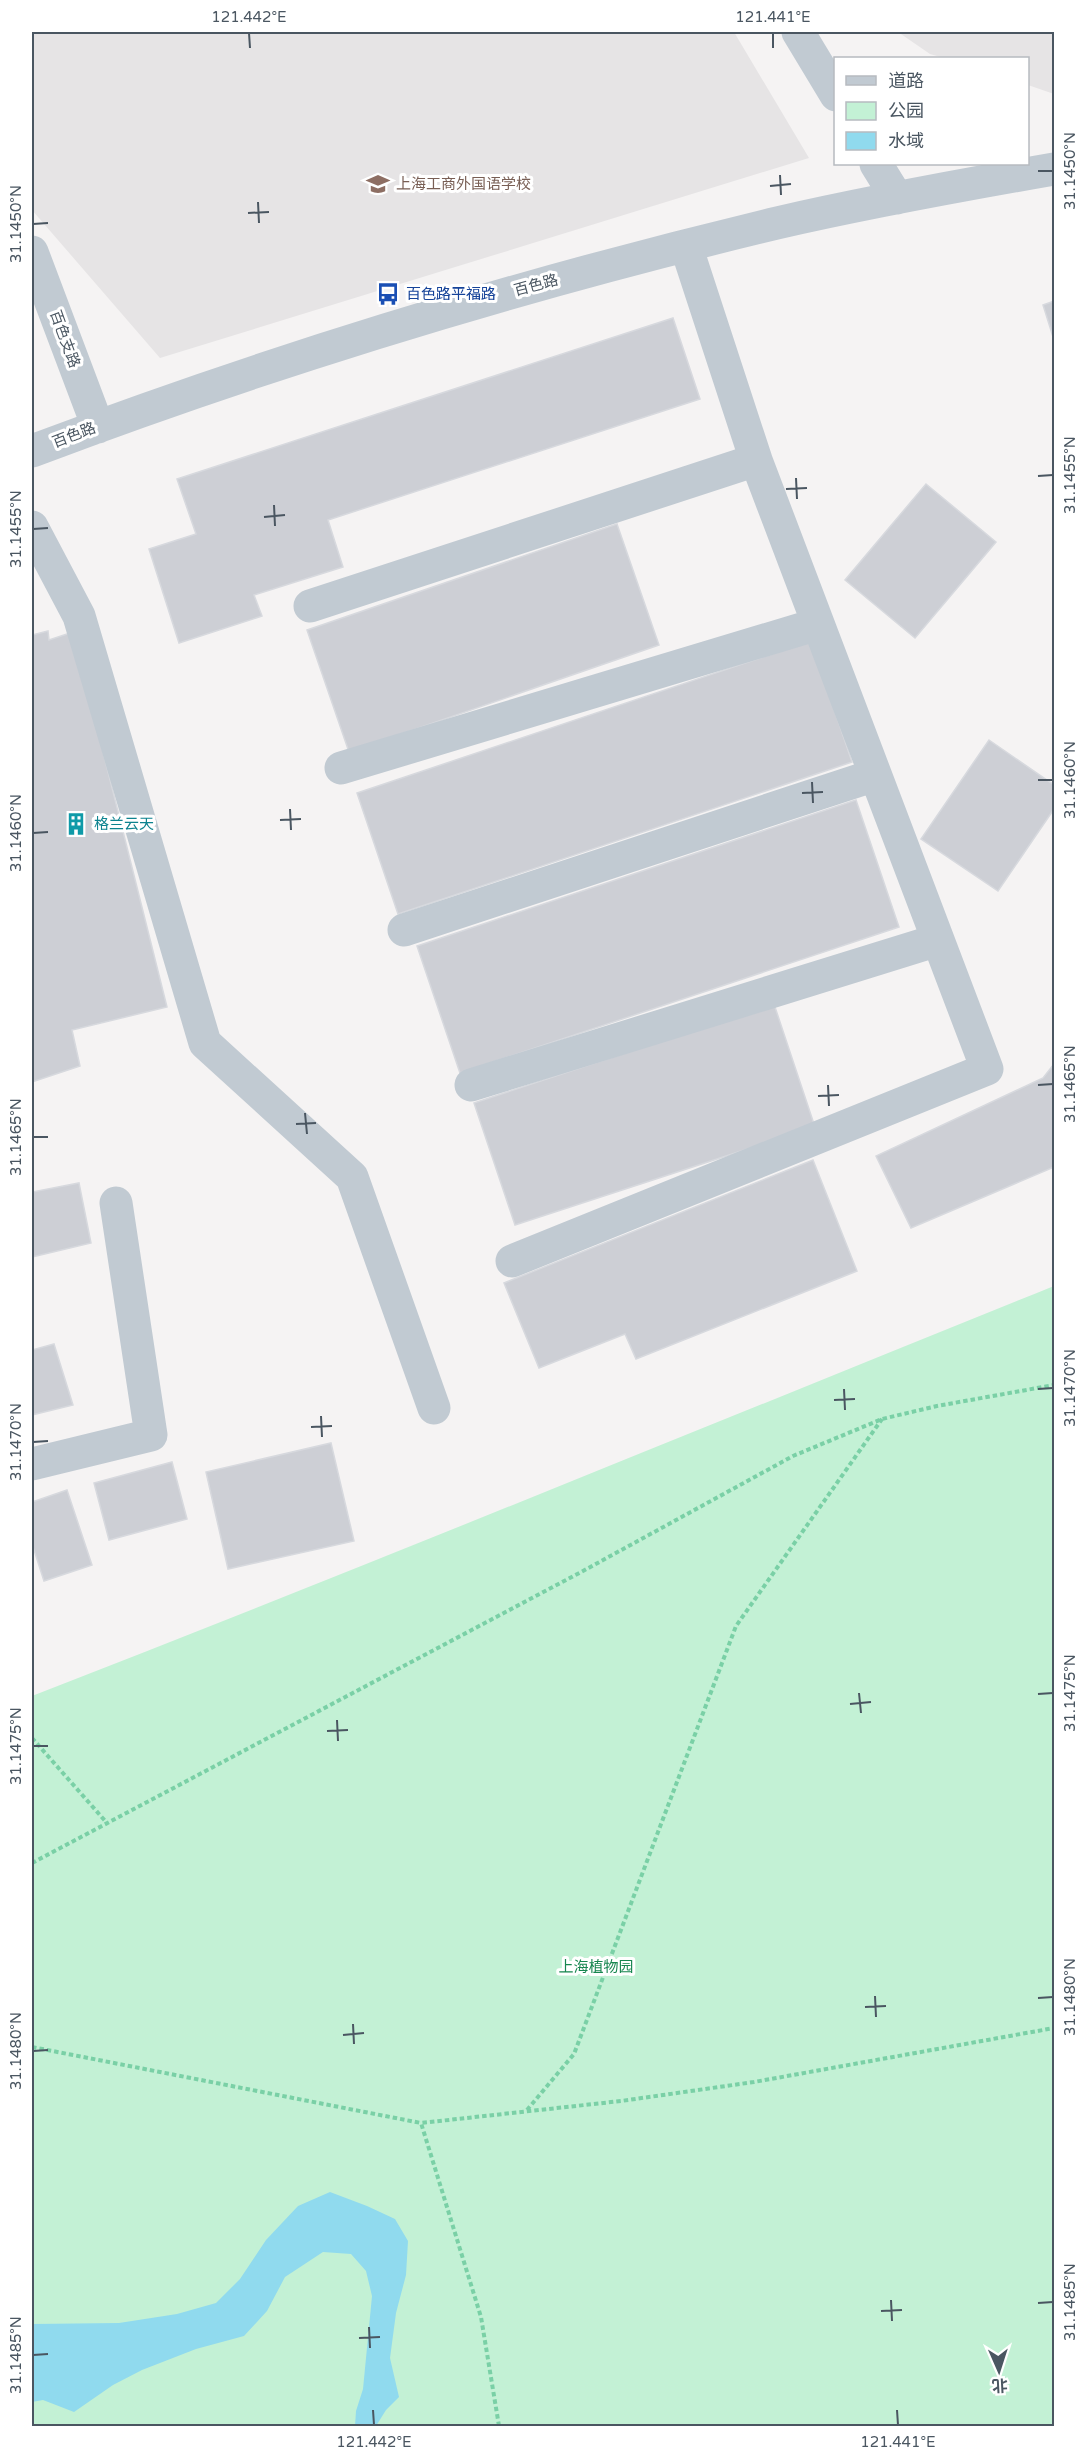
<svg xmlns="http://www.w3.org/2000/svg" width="1086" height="2458" font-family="'Varela Round','Noto Sans SC',sans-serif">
<rect width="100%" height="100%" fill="#f5f3f3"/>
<!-- education -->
<path fill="#e6e4e5" d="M32 32H734L809 158 160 358 32 210Z
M898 32H1054V94L1028 85V58H944L930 54Z"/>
<!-- green -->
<path fill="#c3f1d5" d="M1054 1286V2426H32V1696C374 1563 714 1423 1054 1286Z"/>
<!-- water -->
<path fill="#90daee" d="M330 2192 367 2206 395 2219 408 2241 406 2275 396 2313 390 2358 399 2397 386 2410 376 2426H355L356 2411 363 2389 372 2296 366 2271 351 2254 323 2252 285 2277 267 2311 244 2336 196 2349 142 2370 113 2385 74 2412 43 2400 32 2402V2324L119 2323 177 2314 216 2303 240 2279 266 2240 298 2206Z"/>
<!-- building -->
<path fill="#cdcfd5" stroke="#d7d9de" stroke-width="1.5" d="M1054 301V340L1043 305Z
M673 318 700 399 328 520 343 567 254 595 262 616 179 643 149 549 196 534 177 479Z
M926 484 996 542 915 638 845 580Z
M617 524 659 645 349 752 307 630Z
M48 631 49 640 73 632 167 1007 72 1030 80 1066 32 1082V635Z
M811 641 852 762 398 914 357 793Z
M989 740 1054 785V809L998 891 921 839Z
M856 800 899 927 460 1073 417 946Z
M774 1004 815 1127 515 1225 474 1103Z
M1054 1064V1167L911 1228 876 1156 1043 1078Z
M813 1160 857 1271 636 1359 625 1334 539 1368 504 1283Z
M79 1183 91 1243 32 1257V1192Z
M54 1344 73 1405 32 1415V1350Z
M331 1443 354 1541 228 1569 206 1472Z
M172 1462 187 1519 109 1540 94 1483Z
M67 1490 92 1565 44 1581 32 1544V1502Z"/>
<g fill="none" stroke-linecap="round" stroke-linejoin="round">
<!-- path -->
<path stroke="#7ad0a6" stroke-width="4" stroke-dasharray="4.5 3" stroke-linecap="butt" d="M32 1738 107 1823
M32 1863 583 1571 793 1456 882 1419 937 1406 1054 1385
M32 2047 421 2123
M527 2110 574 2054 736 1626 882 1419
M499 2426 481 2317 421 2123 621 2101 754 2082 1054 2028"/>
<!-- minor -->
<path stroke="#c1cad2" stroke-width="33" d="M798 32 836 95
M876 164 897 198
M686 246 756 460
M32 252 98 427
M32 451C276 359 522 284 777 223 868 202 962 185 1054 169
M32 527 79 616 205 1043 352 1177 434 1408
M310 606 756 460 987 1069 512 1261
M341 768 818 624
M404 930 875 775
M471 1085 938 940
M32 1464 151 1435 116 1203"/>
</g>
<!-- ticks -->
<path fill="none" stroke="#4a5661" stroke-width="2" d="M249 33 250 48M773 33V48M1038 171H1053M780 175 781 195M770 186 791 184M258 202 259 223M248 213 269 212M33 224 48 223M1038 476 1053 475M796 478 797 499M786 489 807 488M274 505 275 526M264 517 285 515M33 529 48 528M1038 780H1053M812 782 813 803M802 793 823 792M290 809 291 830M280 820 301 819M33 833 48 832M828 1085 829 1106M1038 1085 1053 1084M818 1096 839 1095M305 1113 307 1134M296 1124 316 1123M33 1137H48M844 1389 845 1410M1038 1389 1053 1388M834 1400 855 1399M321 1416 322 1437M311 1427 332 1426M33 1442 48 1441M859 1693 861 1713M1038 1694 1053 1693M850 1704 871 1702M337 1720 338 1741M327 1731 348 1730M33 1746H48M875 1996 876 2017M1038 1998 1053 1997M865 2007 886 2006M353 2024 354 2044M343 2035 364 2033M33 2051 48 2050M891 2300 892 2321M1038 2303 1053 2302M881 2311 902 2310M369 2327 370 2348M359 2338 380 2337M33 2355 48 2354M373 2410 374 2425M897 2410 898 2425"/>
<!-- icons -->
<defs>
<g id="school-bare" transform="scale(1.8)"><path d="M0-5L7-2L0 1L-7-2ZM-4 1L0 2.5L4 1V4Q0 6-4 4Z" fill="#8d6e63" stroke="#fff" stroke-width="2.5" paint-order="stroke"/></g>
<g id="bus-bare" transform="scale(1.8)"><path d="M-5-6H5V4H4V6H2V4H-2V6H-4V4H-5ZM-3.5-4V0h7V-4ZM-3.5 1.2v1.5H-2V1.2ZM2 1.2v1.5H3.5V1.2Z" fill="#1a4fb4" stroke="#fff" stroke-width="2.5" paint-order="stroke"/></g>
<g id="building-bare" transform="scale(1.8)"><path d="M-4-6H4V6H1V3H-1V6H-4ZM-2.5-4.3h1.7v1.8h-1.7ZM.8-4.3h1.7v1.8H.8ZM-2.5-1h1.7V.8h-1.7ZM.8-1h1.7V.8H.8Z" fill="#0f9aa8" stroke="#fff" stroke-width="2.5" paint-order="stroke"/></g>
</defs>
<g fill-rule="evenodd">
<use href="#school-bare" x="378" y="184"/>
<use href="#bus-bare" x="388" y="294"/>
<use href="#building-bare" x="76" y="824"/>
</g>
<g text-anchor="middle" stroke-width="6" stroke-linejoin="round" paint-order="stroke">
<!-- education labels -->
<g font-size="15" fill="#785e54" stroke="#fff" text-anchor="start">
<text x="396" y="189">上海工商外国语学校</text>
</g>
<!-- street labels -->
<g font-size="15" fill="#4a5661" stroke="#fff">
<text transform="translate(536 285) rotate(-15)" y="5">百色路</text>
<text transform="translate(65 339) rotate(70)" y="5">百色支路</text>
<text transform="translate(74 435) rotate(-21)" y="5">百色路</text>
</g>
<!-- transit labels -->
<g font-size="15" fill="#164399" stroke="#fff" text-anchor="start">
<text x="406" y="299">百色路平福路</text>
</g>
<!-- culture labels -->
<g font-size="15" fill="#0d838f" stroke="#fff" text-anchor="start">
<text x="94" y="829">格兰云天</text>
</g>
<!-- park labels -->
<g font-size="15" fill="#17864f" stroke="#fff">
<text x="596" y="1972">上海植物园</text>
</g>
</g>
<!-- border -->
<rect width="1086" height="2458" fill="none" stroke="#ffffff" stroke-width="66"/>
<!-- legend -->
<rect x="834" y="57" width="195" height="108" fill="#ffffff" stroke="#b7bbc0" stroke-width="1.5"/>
<rect x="846" y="76" width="30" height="9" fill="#c1cad2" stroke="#b7bbc0" stroke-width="1.5"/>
<text x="888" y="87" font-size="18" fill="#4a5661">道路</text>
<rect x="846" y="102" width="30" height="18" fill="#c3f1d5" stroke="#b7bbc0" stroke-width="1.5"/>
<text x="888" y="117" font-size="18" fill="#4a5661">公园</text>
<rect x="846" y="132" width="30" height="18" fill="#90daee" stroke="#b7bbc0" stroke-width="1.5"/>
<text x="888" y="147" font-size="18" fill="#4a5661">水域</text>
<!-- north arrow -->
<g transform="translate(999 2371) rotate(177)" stroke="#ffffff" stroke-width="4.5" paint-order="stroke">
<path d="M0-4.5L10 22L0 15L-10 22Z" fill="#4a5661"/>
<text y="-9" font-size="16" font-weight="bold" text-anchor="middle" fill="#4a5661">北</text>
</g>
<rect x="33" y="33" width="1020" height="2392" fill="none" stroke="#4a5661" stroke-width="2"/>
<g font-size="15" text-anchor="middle" fill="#4a5661">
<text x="249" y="22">121.442°E</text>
<text x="773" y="22">121.441°E</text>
<text transform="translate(1070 171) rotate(-90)" y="5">31.1450°N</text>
<text transform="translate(16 224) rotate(-90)" y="5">31.1450°N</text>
<text transform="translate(1070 475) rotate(-90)" y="5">31.1455°N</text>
<text transform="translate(16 529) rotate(-90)" y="5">31.1455°N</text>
<text transform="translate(1070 780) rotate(-90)" y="5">31.1460°N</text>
<text transform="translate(16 833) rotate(-90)" y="5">31.1460°N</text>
<text transform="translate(1070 1084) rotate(-90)" y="5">31.1465°N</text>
<text transform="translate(16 1137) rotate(-90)" y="5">31.1465°N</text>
<text transform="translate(1070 1388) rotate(-90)" y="5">31.1470°N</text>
<text transform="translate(16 1442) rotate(-90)" y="5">31.1470°N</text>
<text transform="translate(1070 1693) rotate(-90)" y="5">31.1475°N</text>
<text transform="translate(16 1746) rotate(-90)" y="5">31.1475°N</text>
<text transform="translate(1070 1997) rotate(-90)" y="5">31.1480°N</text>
<text transform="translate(16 2051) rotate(-90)" y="5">31.1480°N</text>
<text transform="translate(1070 2302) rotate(-90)" y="5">31.1485°N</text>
<text transform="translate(16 2355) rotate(-90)" y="5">31.1485°N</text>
<text x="374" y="2447">121.442°E</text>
<text x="898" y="2447">121.441°E</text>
</g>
</svg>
